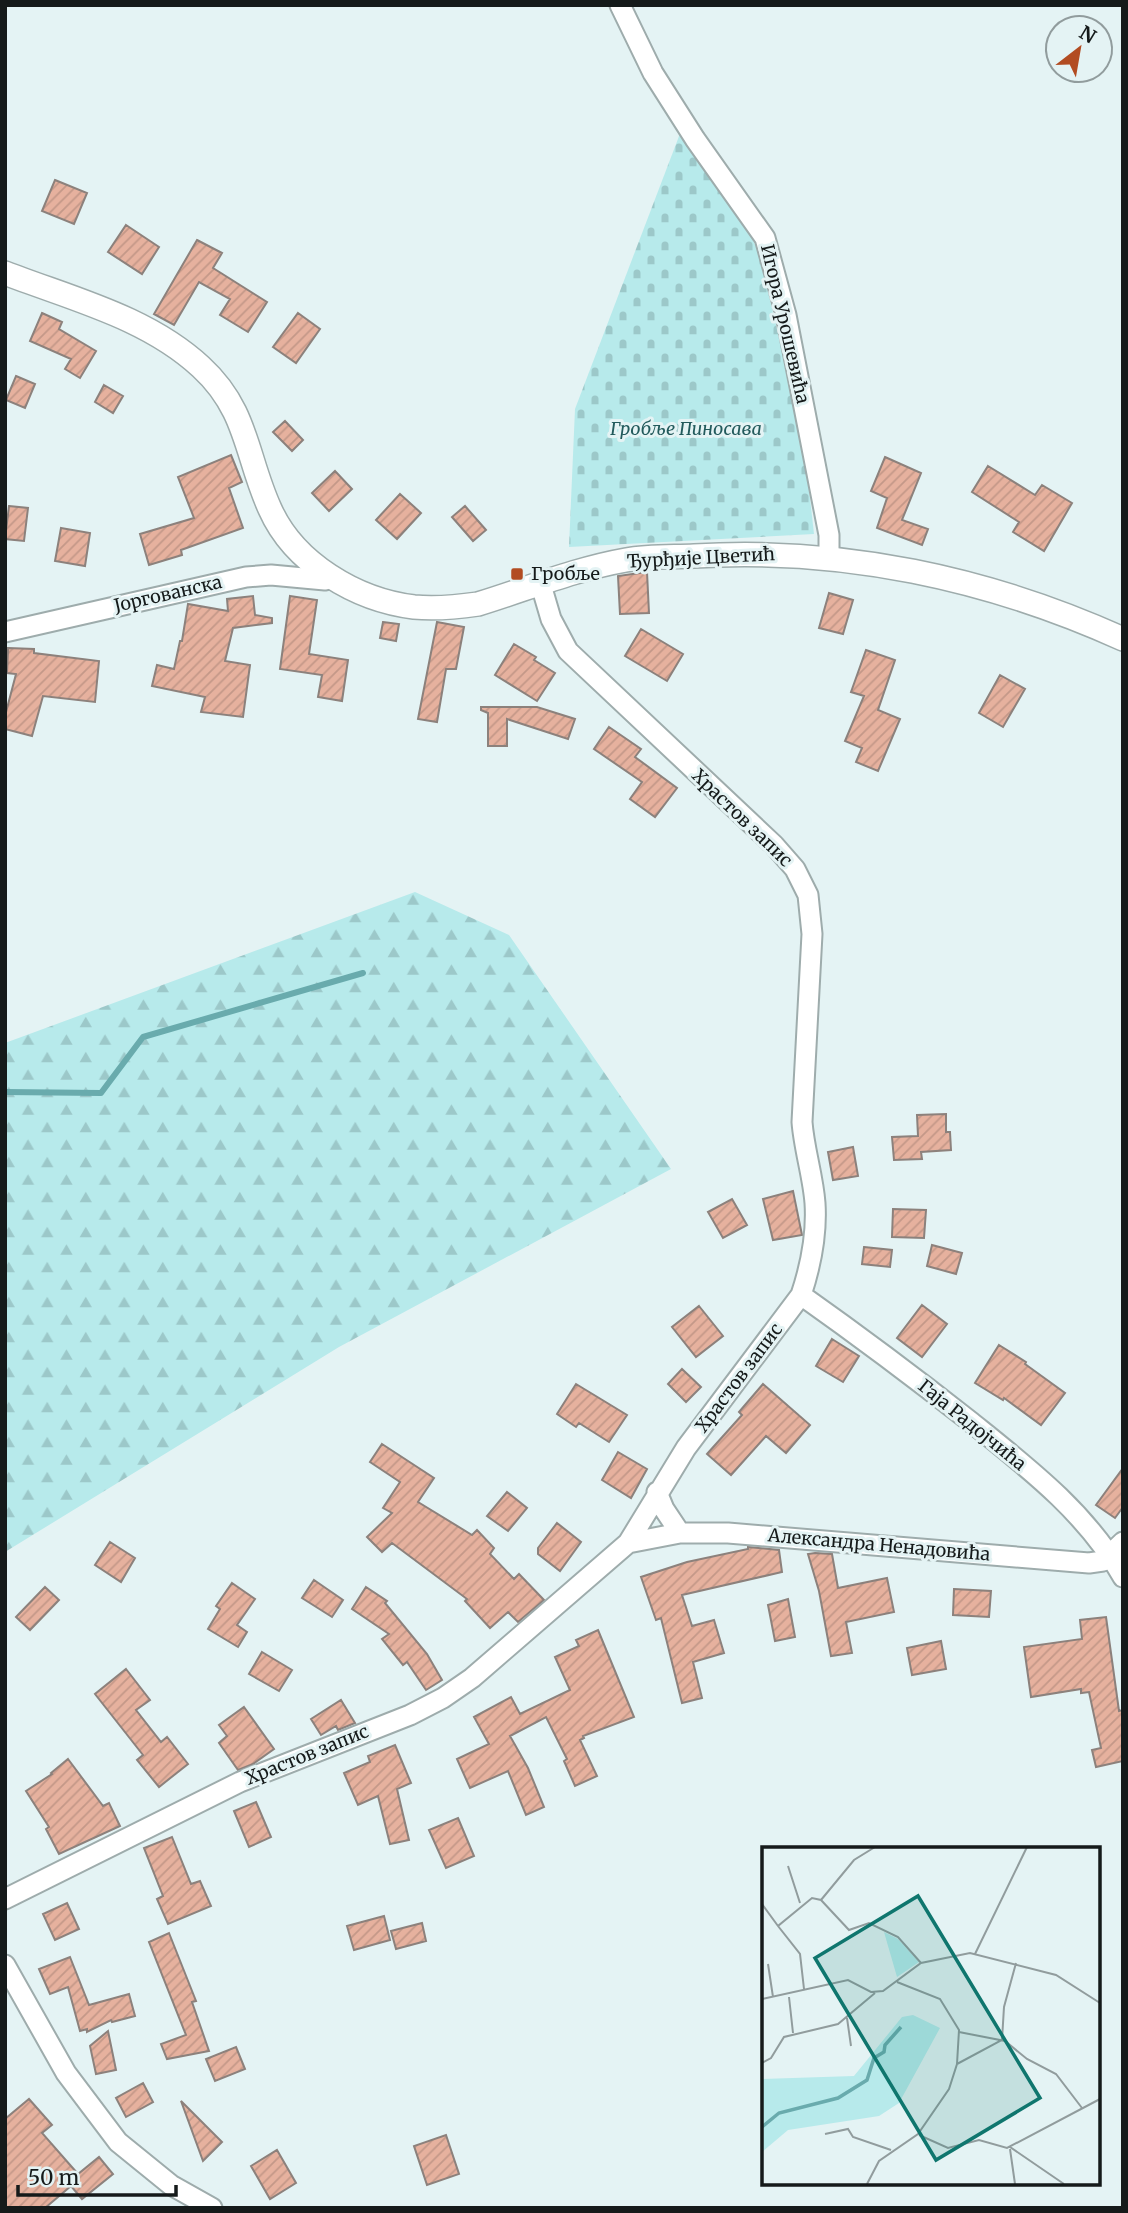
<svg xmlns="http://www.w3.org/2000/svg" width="1128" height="2213" font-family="Merriweather,serif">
<defs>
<pattern id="forest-firs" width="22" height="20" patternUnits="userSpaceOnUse" patternTransform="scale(1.75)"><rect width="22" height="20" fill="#b7eaeb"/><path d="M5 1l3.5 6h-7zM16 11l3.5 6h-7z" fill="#9cc8c9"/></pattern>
<pattern id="cemetery-stones" width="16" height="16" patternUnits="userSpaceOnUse" patternTransform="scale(1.75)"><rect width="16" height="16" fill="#b7eaeb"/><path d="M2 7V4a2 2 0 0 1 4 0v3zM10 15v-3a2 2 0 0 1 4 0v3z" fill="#9cc8c9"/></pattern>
<pattern id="building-hatch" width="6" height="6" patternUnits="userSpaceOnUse" patternTransform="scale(1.75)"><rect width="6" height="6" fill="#e6b19e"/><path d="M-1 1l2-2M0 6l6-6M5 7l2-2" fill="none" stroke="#c49888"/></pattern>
</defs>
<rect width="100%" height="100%" fill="#e4f3f4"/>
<!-- forest -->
<path fill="url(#forest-firs)" d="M415 892 509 935 671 1169 339 1347 5 1552V1043Z"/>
<!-- cemetery -->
<path fill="url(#cemetery-stones)" d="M681 131 732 196 759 253 804 444 814 534 569 547 575 409Z"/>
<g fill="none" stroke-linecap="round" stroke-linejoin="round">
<!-- stream -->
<path stroke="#69abad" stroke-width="6" d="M5 1092 101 1093 143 1037 363 973"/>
</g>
<!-- building -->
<path fill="url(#building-hatch)" stroke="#8c817c" stroke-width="2" d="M55 180 87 193 74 224 42 211Z
M126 225 159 247 142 274 108 252Z
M197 240 222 253 213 268 267 302 248 332 220 315 230 299 199 282 174 325 154 314Z
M42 313 62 322 59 329 96 351 80 378 65 369 71 359 30 341Z
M298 313 320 329 296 363 273 347Z
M16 376 35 384 25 408 6 400Z
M104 385 123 396 113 413 95 402Z
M285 421 303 440 292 451 273 432Z
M231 455 242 482 229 488 243 528 181 550 182 555 149 565 140 534 194 518 178 477Z
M885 457 921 473 902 520 928 529 922 545 877 528 887 498 871 491Z
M988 466 1035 495 1042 485 1072 503 1044 551 1013 532 1019 522 972 492Z
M335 471 352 489 329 511 312 493Z
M400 494 421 513 397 539 376 520Z
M9 506 28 508 24 541 5 539Z
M465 506 486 530 473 541 452 517Z
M61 528 90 533 85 566 55 561Z
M647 572 649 613 620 614 618 576Z
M829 593 853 600 843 634 819 628Z
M253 596 255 615 272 618V623L233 628 225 661 250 665 243 717 201 712 205 697 152 686 157 665 174 669 180 641H182L188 604 228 611 227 599Z
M290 596 317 600 309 654 348 660 342 701 318 697 322 675 280 669Z
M383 622 399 624 396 641 380 638Z
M437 622 464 627 456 669H446L437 722 418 719Z
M641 629 683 654 667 681 625 656Z
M514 644 536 657 534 660 555 673 537 701 495 675Z
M8 648 34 649V653L99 661 95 702 43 696 32 736 5 729V716L16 674 7 673Z
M866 650 895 660 878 710 900 719 878 771 856 762 862 748 845 741 864 696 851 692Z
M1000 675 1025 689 1003 727 979 713Z
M481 707H537L575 719 568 739 507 719V746H488V713L481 710Z
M609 727 641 749 635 757 677 788 655 817 630 799 642 782 594 749Z
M946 1114V1132H950L951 1150 921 1152 922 1159 894 1160 892 1137 918 1136 917 1115Z
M853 1147 858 1176 833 1180 828 1152Z
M793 1191 802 1235 773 1240 763 1199Z
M732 1199 747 1225 723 1238 708 1212Z
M893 1209 926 1210 924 1238 892 1237Z
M932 1245 962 1253 956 1274 927 1266Z
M864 1247 892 1250 890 1267 862 1264Z
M922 1305 947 1324 922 1357 897 1338Z
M699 1306 723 1336 696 1357 672 1327Z
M832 1339 859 1356 843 1382 816 1366Z
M999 1345 1026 1362 1025 1364 1065 1393 1041 1425 1004 1398 1003 1400 975 1383Z
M682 1369 701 1387 686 1402 668 1384Z
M576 1384 627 1415 609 1442 579 1423 576 1427 557 1414Z
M763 1384 810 1425 786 1453 766 1436 731 1475 707 1454 742 1415 739 1412Z
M382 1444 434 1478 418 1502 472 1535 477 1530 494 1548 490 1554 514 1579 519 1574 544 1600 518 1622 508 1612 490 1628 465 1601 467 1599 392 1543 382 1552 367 1537 392 1513 383 1508 400 1482 370 1462Z
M618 1452 647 1469 631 1498 602 1480Z
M1123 1468V1507L1115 1518 1096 1505Z
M507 1492 527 1508 508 1531 487 1516Z
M557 1523 581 1542 560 1571 538 1554V1548Z
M110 1542 135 1558 121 1582 95 1565Z
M748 1547 779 1550 782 1572 682 1595 692 1626 714 1620 724 1653 693 1662 702 1698 682 1703 661 1618 656 1620 641 1577 687 1562 748 1549Z
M815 1553 832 1554 838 1588 887 1578 894 1612 846 1622 852 1653 831 1656 819 1591 808 1554Z
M314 1580 343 1600 332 1617 302 1598Z
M232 1583 255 1599 237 1625 247 1632 238 1647 208 1629 220 1609 216 1606Z
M45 1587 59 1600 30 1630 16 1617Z
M366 1587 387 1601 385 1603 427 1654 442 1680 426 1690 407 1662 403 1665 382 1639 389 1634 352 1609Z
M954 1589 991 1591 989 1617 953 1615Z
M788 1599 795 1637 775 1641 768 1605Z
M1106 1617 1119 1711 1123 1710V1761L1096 1767 1092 1750 1101 1748 1089 1692 1081 1693V1689L1031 1697 1024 1647 1082 1639 1080 1620Z
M598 1630 634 1717 583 1736 584 1738 580 1740 597 1776 575 1786 564 1761 567 1759 546 1717 510 1736 528 1768 544 1807 526 1815 508 1771 470 1788 457 1759 489 1744 474 1717 511 1697 520 1714 570 1690 555 1657 579 1646 576 1640Z
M941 1641 946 1669 912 1675 907 1648Z
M262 1652 292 1670 279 1691 249 1674Z
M126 1669 150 1700 136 1710 161 1742 167 1737 188 1764 159 1787 137 1760 143 1755 95 1694Z
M341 1700 355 1723 338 1730 336 1726 321 1735 311 1719Z
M244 1707 274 1749 253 1764 238 1770 219 1743 227 1736 219 1725Z
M395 1745 411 1783 397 1789 409 1840 390 1844 378 1796 358 1805 344 1773 370 1762 368 1756Z
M68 1759 103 1806 109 1803 120 1826 59 1854 46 1829 49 1827 26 1791 52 1774 51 1773Z
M256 1802 271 1837 249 1847 234 1811Z
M458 1818 474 1856 446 1868 429 1830Z
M172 1837 191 1884 200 1881 211 1906 168 1924 157 1899 163 1896 144 1848Z
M67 1903 79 1929 55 1940 43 1914Z
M384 1916 390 1940 354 1950 347 1926Z
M422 1923 426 1941 396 1949 391 1931Z
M169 1933 196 2001 192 2002 209 2051 167 2059 161 2044 186 2035 149 1942Z
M70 1957 89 2005 129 1994 135 2016 112 2022 111 2020 87 2032V2029L80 2031 68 1987 50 1994 39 1969Z
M108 2031 116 2070 96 2074 90 2046Z
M236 2047 245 2069 215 2081 206 2059Z
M143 2083 153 2102 126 2117 116 2098Z
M29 2099 52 2125 42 2133 78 2174 99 2157 113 2174 82 2199 71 2186 45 2208H5V2119Z
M181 2101 222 2142 203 2161Z
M446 2135 459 2174 427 2185 414 2146Z
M277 2150 296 2183 270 2199 251 2166Z"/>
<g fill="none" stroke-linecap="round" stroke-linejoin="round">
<!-- minor casing -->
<g stroke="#9eacac" stroke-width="23">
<path id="minor" d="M620 5 653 73 695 139 765 238 786 315 829 535V557
M5 632 246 577 271 575 325 580 334 578
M801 1295C859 1336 915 1378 971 1422 1027 1467 1087 1513 1123 1577
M657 1492 664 1509 680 1533
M628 1543 680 1533H728L1089 1563 1103 1561 1123 1542
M5 1899 240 1782 410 1715 443 1698 472 1678 628 1543 686 1448 801 1295C811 1265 817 1234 815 1203 813 1176 804 1149 802 1122L812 934 808 895 795 869 774 845 568 651 551 619 541 585
M5 1965 66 2073 118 2142 171 2185 212 2208"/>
</g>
<!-- tertiary casing -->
<g stroke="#9eacac" stroke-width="26">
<path id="tertiary" d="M5 273C72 299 147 317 201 367 248 410 246 457 270 509 294 563 356 600 414 607 435 609 457 607 478 604 527 589 575 569 626 560 648 556 672 557 694 556 842 547 988 578 1123 639"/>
</g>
<!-- minor -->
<use href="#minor" stroke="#fff" stroke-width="19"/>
<!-- tertiary -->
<use href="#tertiary" stroke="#fff" stroke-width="23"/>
</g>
<!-- markers -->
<rect fill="#b24c22" stroke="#e4f3f4" stroke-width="2.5" x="510" y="567" width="14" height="14" rx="3.5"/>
<g text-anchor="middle" stroke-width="6" stroke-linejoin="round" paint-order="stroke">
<!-- street labels -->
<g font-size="18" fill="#151a1a" stroke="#e4f3f4">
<text transform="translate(785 324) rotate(77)" y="6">Игора Урошевића</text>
<text transform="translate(701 558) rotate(-3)" y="6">Ђурђије Цветић</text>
<text transform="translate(168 594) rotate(-13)" y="6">Јоргованска</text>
<text transform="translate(742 818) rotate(44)" y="6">Храстов запис</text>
<text transform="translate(739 1378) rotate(-53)" y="6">Храстов запис</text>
<text transform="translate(972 1425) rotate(39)" y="6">Гаја Радојчића</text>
<text transform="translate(879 1545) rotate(5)" y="6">Александра Ненадовића</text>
<text transform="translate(307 1755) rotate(-22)" y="6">Храстов запис</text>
</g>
<!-- park labels -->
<g font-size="18" font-style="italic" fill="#225a5c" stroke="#e4f3f4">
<text x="686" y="435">Гробље Пиносава</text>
</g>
<!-- poi labels -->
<g font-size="18" fill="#151a1a" stroke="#e4f3f4" text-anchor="start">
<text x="531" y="580">Гробље</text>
</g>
</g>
<!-- overview -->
<g transform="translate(762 1847)">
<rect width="338" height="338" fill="#e4f3f4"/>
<path d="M151 168 178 181 137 256 117 269 26 283 0 305V232L92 229 140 170Z" fill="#b7eaeb"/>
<path d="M122 85 136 92 157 115 135 130Z" fill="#b7eaeb"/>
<path fill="none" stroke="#69abad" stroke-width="3.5" d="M0 280 17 266 76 251 105 233 112 211 122 205 123 198 139 180"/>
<path fill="none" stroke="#919c9d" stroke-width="2" d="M26 19 38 56M59 53 92 13 113 0M0 57 16 79M213 107 265 0M6 117 11 150M42 142 38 107 16 79 50 51 59 53 87 83 107 76 136 90 159 116M27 150 31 186M0 152 86 133 109 145 121 144 159 116 208 106 294 128 338 156M85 171 89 199M197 185 243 194 265 212 294 227 320 261M0 216 9 211 22 190 76 177 113 146M195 217 240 193 242 160 254 116M63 287 86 282 91 290 129 303M157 288 186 301 217 293 245 301 338 252M248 300 302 337M248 302 253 337M105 337 117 314 156 287 187 242 195 217 197 183 178 152 135 135"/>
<path fill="#0f766e" fill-opacity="0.15" stroke="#0f766e" stroke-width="3.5" d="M156 49 278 251 174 313 53 111Z"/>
<rect width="338" height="338" fill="none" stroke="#151a1a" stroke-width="3.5"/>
</g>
<!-- border -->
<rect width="1128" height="2213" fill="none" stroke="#151a1a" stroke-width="14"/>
<!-- north arrow -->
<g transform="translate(1079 49) rotate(31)"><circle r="33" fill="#e4f3f4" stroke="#919c9d" stroke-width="2"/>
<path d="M0-5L12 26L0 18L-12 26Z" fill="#b24c22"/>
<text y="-10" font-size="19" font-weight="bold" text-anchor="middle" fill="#151a1a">N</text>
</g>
<!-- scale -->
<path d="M18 2185v10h158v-10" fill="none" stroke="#151a1a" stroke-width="3.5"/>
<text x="28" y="2185" font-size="21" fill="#151a1a" stroke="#e4f3f4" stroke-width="5" paint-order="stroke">50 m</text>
</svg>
